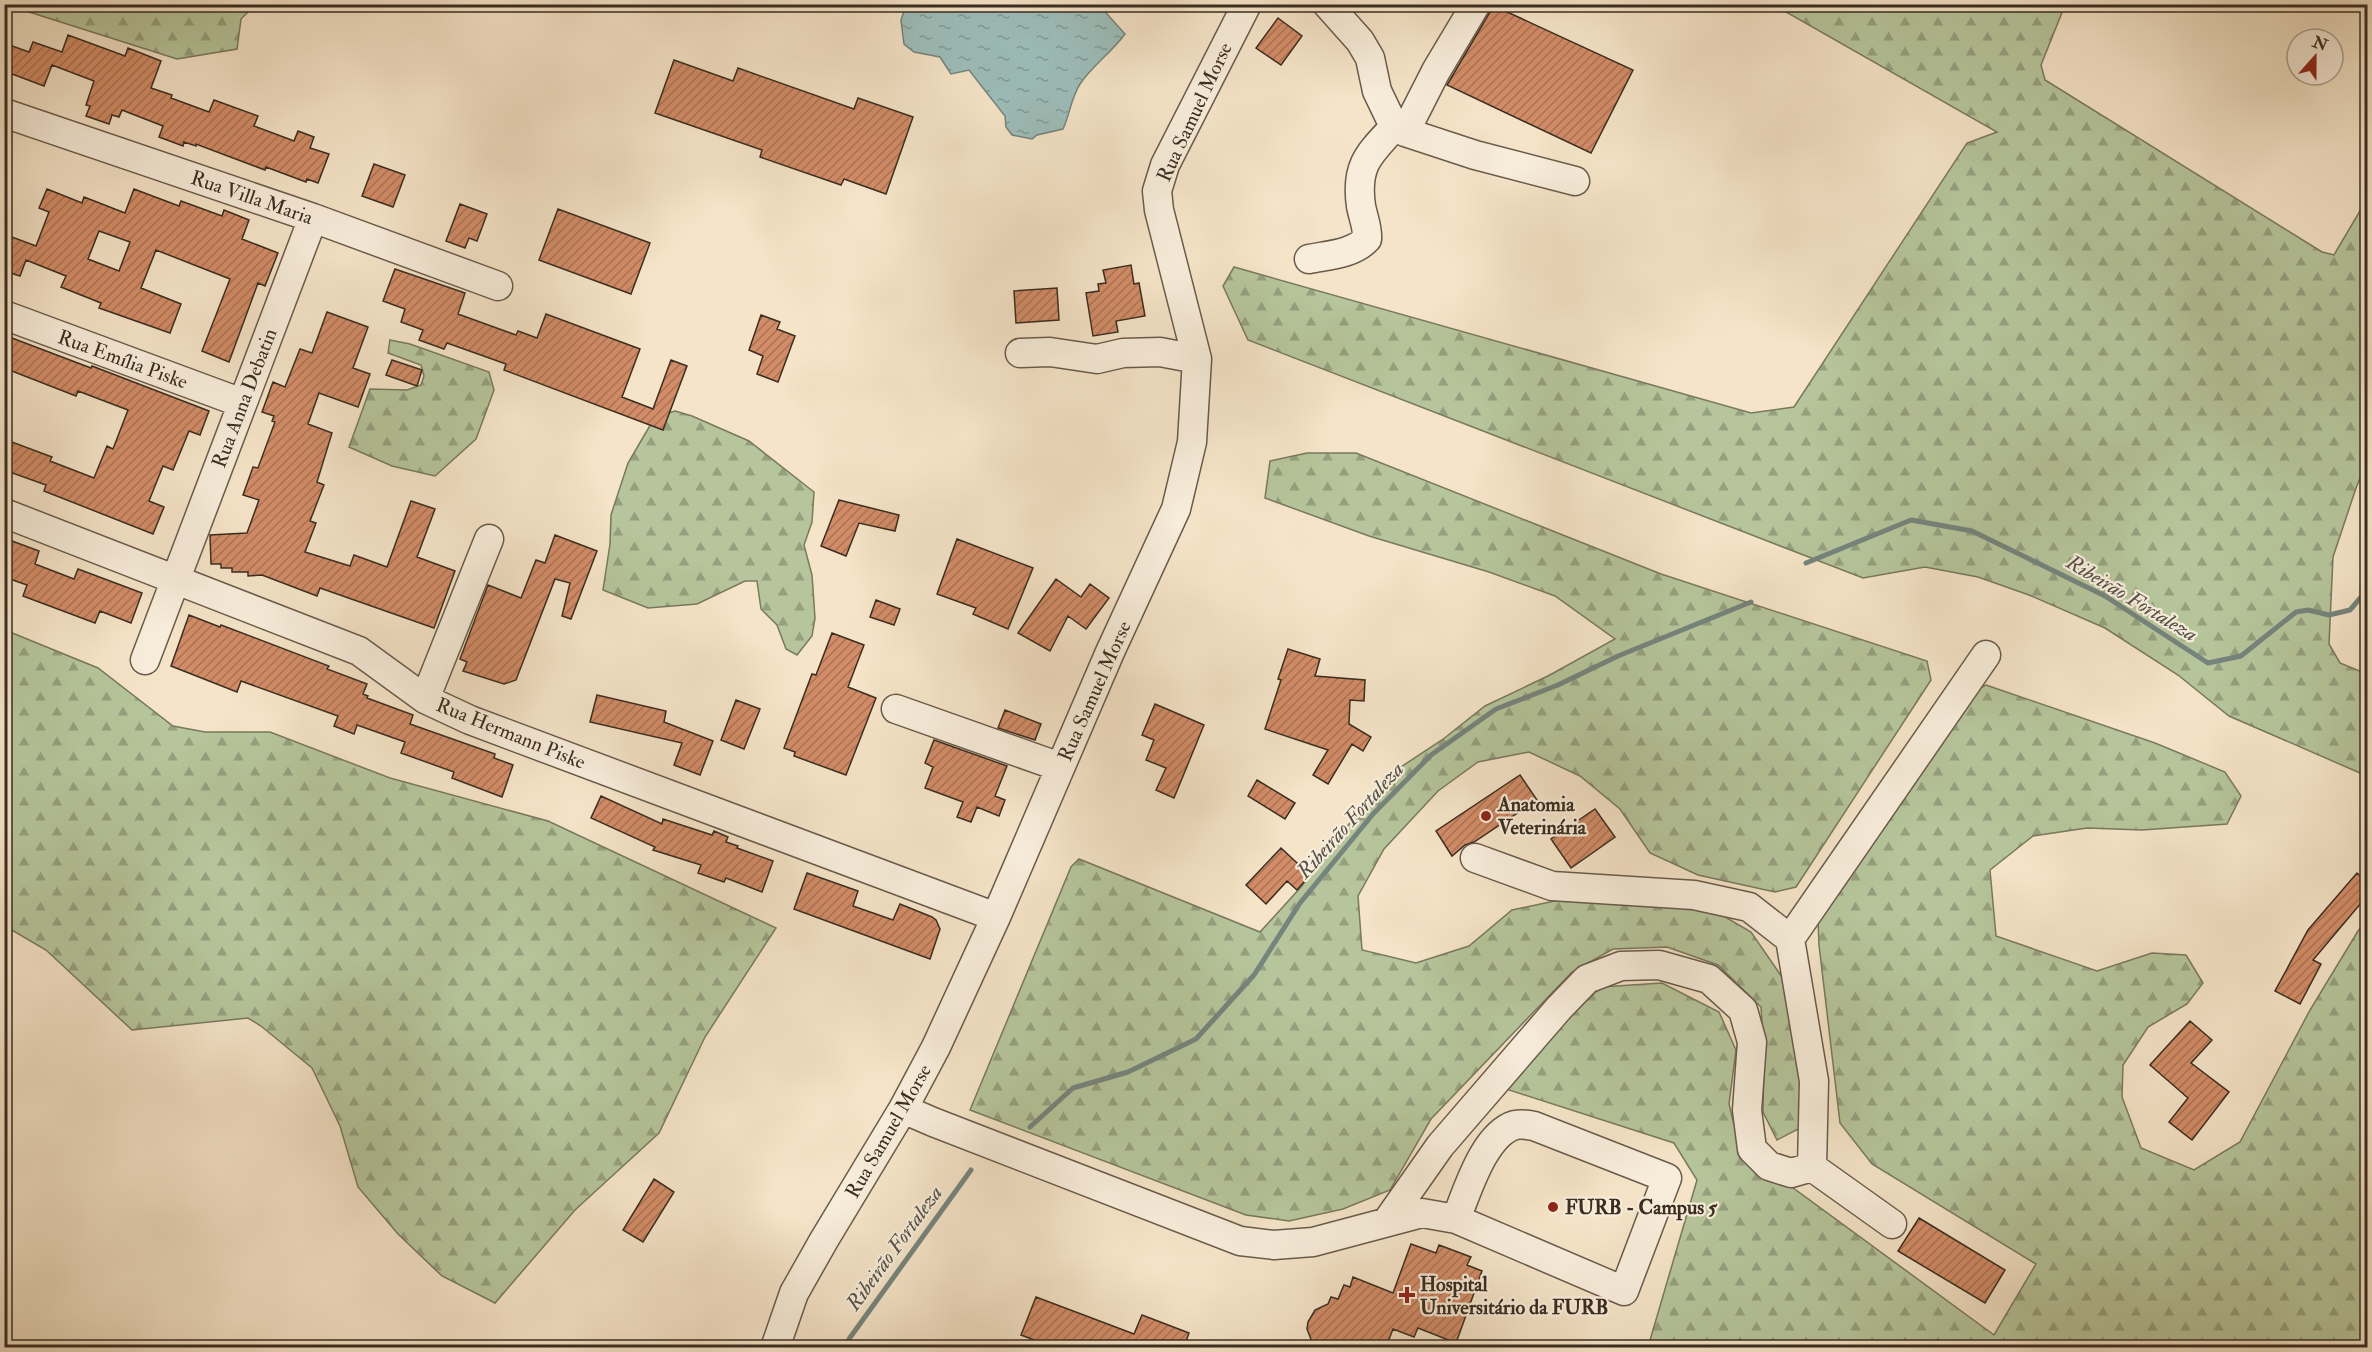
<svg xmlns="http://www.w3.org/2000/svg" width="2372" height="1352" font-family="'IM FELL Double Pica',serif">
<defs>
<pattern id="forest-firs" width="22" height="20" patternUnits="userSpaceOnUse" patternTransform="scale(1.5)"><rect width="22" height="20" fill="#b6c59b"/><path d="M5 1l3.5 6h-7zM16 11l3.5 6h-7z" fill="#95a07e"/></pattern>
<pattern id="water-ripples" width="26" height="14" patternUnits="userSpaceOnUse" patternTransform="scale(1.5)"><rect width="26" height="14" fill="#9dbebb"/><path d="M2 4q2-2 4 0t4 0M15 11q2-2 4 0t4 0" fill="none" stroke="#819b98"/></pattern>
<pattern id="building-hatch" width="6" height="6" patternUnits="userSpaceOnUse" patternTransform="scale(1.5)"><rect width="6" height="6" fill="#d28c67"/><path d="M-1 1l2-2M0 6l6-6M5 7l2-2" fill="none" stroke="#ab7354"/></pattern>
</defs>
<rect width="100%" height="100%" fill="#f5e4c8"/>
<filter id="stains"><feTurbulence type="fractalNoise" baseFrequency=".00333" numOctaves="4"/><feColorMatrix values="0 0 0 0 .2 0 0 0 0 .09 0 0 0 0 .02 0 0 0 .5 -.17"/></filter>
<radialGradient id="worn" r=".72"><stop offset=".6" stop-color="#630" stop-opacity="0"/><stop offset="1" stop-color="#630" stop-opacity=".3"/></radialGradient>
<!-- forest -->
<path fill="url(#forest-firs)" stroke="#78795e" stroke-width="1.5" d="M7 5 255 4V5L241 19 237 49 177 59Z
M1774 5H2065L2041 65 2045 80 2322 252 2334 255 2367 199V462L2356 488 2333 557 2329 644 2340 663 2367 674V776L2229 716 2178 675 2105 628 2029 595 1978 577 1925 567 1863 578 1248 340 1223 286 1234 267 1751 413 1794 407 1967 143 1997 132Z
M390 340 410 344 489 372 494 390 476 439 435 476 392 466 349 447 370 389 407 390 421 385 424 376 421 365 388 353Z
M675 411 692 416 749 441 814 492 812 522 804 545 812 575 815 618 812 636 797 655 786 649 777 625 761 609 757 581H745L697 604 648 608 603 590 610 544 611 515 628 463 655 417Z
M1307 453H1356L1661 574 1927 661 1931 680 1796 887 1775 892 1698 875 1650 853 1620 809 1580 776 1529 752 1478 762 1438 791 1384 849 1358 896 1362 950 1416 963 1469 946 1512 910 1592 893 1705 905 1751 932 1782 977 1807 1099 1800 1128 1777 1140 1763 1112 1764 1056 1761 1007 1718 965 1667 947 1613 949 1572 972 1431 1119 1390 1190 1343 1209 1289 1221 1246 1215 970 1110 1071 867 1079 859 1260 932 1301 887 1384 778 1442 740 1485 706 1548 676 1615 639 1555 596 1489 572 1369 536 1265 498 1270 461Z
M5 630 98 668 173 726 205 732H270L390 778 548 821 776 928 705 1037 659 1133 575 1210 495 1303 442 1276 398 1234 358 1187 340 1126 312 1068 261 1026 248 1018 132 1030 46 950 5 926Z
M1986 685 2155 743 2225 772 2241 796 2227 824 2142 830 2087 828 2033 836 1990 870 1996 936 2097 971 2152 953 2186 955 2203 983 2187 1004 2148 1027 2123 1065 2122 1097 2141 1148 2194 1170 2240 1142 2310 1010 2358 931 2367 920V1347H1648L1697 1180 1674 1143 1506 1089 1560 1026 1601 987 1662 983 1719 1012 1736 1050 1729 1104 1740 1149 1994 1335 2036 1264 1872 1164 1840 1123 1819 945 1818 920 1956 700Z"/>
<!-- water -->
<path fill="url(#water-ripples)" stroke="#75847d" stroke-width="1.5" d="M906 5H1099L1125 34C1112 52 1093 65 1080 84 1071 98 1070 114 1063 129L1037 135 1032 139 1012 135 1006 127 1005 116 969 70 951 74 940 57 914 52 904 44 901 20Z"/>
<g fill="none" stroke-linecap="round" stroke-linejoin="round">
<!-- stream -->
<path stroke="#75847d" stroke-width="5" d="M1806 563 1911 520 1972 531 2105 596 2208 663 2241 656 2296 612 2308 610 2329 615 2350 610 2362 596 2364 533 2368 524
M1030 1127 1073 1088 1128 1072 1196 1039 1254 975 1300 903 1373 814 1431 755 1496 709 1558 685 1618 656 1751 602
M847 1348 849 1339 971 1170"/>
</g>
<!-- building -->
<path fill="url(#building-hatch)" stroke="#3a2d21" stroke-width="1.5" fill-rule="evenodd" d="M1492 5 1633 70 1591 153 1447 85 1490 12Z
M1278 18 1302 36 1281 65 1256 48Z
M68 35 125 56 128 48 161 61 151 88 172 95 171 98 209 112 214 100 258 116 254 126 294 141 298 131 314 137 310 148 329 154 318 183 307 179 306 182 266 167 265 170 196 144V146L184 142 183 146 159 137 163 126 122 110 119 117 112 115 109 124 86 116 90 106 86 105 94 81 52 65 44 86 4 71V43L29 52 33 42 62 52Z
M674 60 733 81 738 68 854 109 858 98 913 117 886 194 844 179 841 185 760 157 762 150 655 113Z
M374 164 405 175 393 207 362 196Z
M47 189 82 203 84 197 125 213 134 189 179 206 181 201 222 216 224 210 249 220 242 239 278 253 265 286 258 283 229 362 202 351 230 279 156 250 141 288 181 304 170 333 99 308 101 303 61 287 66 276 26 260 20 276 4 271V234L36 246 49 212 39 208ZM99 231 130 242 119 271 88 259Z
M460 204 487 214 477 241 469 238 465 248 446 241Z
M558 209 650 243 631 294 539 260Z
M1131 265 1134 284 1139 283 1145 316 1116 321 1118 332 1093 336 1086 293 1099 291 1098 284 1106 283 1103 270Z
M395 269 465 293 458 314 516 335 518 331 537 338 546 314 640 349 622 397 653 409 671 360 687 366 663 430 504 370 506 364 447 343 444 349 419 340 423 330 401 322 405 309 383 301Z
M1057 288 1059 320 1016 323 1014 291Z
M327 312 368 327 353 368 370 374 358 407 319 393 308 424 332 433 317 482 324 485 310 521 316 523 305 552 350 566 354 555 387 567 411 501 435 509 417 557 455 571 434 628 320 588 317 596 262 575 248 576V572H232V568H221V564H211L210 535 247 533 259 500 243 495 253 467 258 468 275 422 272 421 274 416 262 412 273 382 285 387 300 349 312 353Z
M761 315 780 322 777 329 795 336 778 382 757 374 763 356 749 350Z
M4 335 91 368 92 366 209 411 200 435 189 431 173 470 163 466 149 501 164 507 153 534 44 491 46 485 4 470V439L52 457 50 461 94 478 107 446 113 449 128 410 78 391 76 396 4 368Z
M392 360 422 370 417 386 386 375Z
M839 500 899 515 895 531 859 523 846 556 821 546Z
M555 535 597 551 571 619 562 616 570 583 555 579 516 680 504 684 463 671 467 662 460 659 488 585 521 598 536 560 545 563Z
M4 538 39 551 35 564 74 579 78 569 142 593 131 623 100 611 95 623 23 596 27 585 4 577Z
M957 539 1033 568 1008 629 973 614 976 608 937 594Z
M1056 579 1081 597 1090 584 1109 598 1086 629 1068 616 1050 651 1018 633Z
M876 600 900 609 894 625 870 617Z
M189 615 220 627 221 625 329 666 327 669 367 684 363 694 368 696 367 698 413 715 410 724 495 754 494 758 513 765 502 797 452 778 454 772 401 753 405 742 357 725 354 734 334 726 338 716 241 681 237 692 171 666Z
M832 633 864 645 848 687 876 698 846 775 794 756 795 752 784 748 812 674 816 675Z
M1288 649 1320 659 1315 676 1365 680 1364 701 1350 700 1349 724 1371 737 1363 751 1352 744 1328 784 1313 775 1328 750 1265 729 1281 680 1278 679Z
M597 695 666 711 664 722 713 741 700 775 674 765 682 743 590 722Z
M736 700 760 709 744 749 721 740Z
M1155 704 1204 725 1174 798 1156 790 1166 768 1146 760 1154 740 1142 735Z
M1005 710 1041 724 1035 740 998 728Z
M934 740 1007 766 995 796 1005 800 999 816 977 807 971 822 957 817 963 802 925 788 933 767 925 763Z
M1520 775 1537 800 1474 842 1465 845 1452 856 1436 831Z
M1257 780 1295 803 1285 819 1248 796Z
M601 796 662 824 663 819 712 835 714 831 728 837 726 842 738 846 737 848 773 861 762 892 726 878 724 882 698 873 701 865 653 850 655 847 591 818Z
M1595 809 1615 837 1571 868 1551 839Z
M1281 848 1310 875 1297 890 1287 881 1266 904 1246 885Z
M807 873 858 891 853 906 893 920 900 904 932 917 936 920 940 929 930 959 794 909Z
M2357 873 2367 882V896L2313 960 2321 964 2300 1004 2275 991 2308 930Z
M2190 1021 2212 1040 2191 1063 2229 1092 2192 1140 2169 1122 2188 1098 2150 1065Z
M654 1179 674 1192 643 1242 623 1230Z
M1919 1218 2005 1270 1985 1303 1898 1251Z
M1411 1244 1436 1253 1439 1245 1471 1257 1467 1265 1482 1271 1456 1343 1418 1328 1414 1337 1393 1329 1386 1347H1314L1307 1329 1308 1322 1315 1310 1328 1304 1331 1297 1338 1299 1344 1285 1350 1287 1353 1277 1393 1293Z
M1036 1297 1134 1334 1142 1315 1189 1333 1184 1347H1053L1021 1335Z"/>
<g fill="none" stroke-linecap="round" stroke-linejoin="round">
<!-- minor casing -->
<g stroke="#695b4b" stroke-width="31">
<path id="minor" d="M1327 4 1360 41 1370 58 1377 91 1390 118 1405 132 1475 155 1575 181
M4 113 313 218 498 286
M1405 132 1436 71 1476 4
M1309 259C1329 255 1353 254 1367 239 1368 228 1363 217 1361 206 1355 164 1370 153 1397 124
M4 315 242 403
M1020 353 1050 352 1097 359 1123 353 1160 352 1197 359
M4 513 359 651 425 699 470 720 996 917
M145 660 313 218
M425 699 489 539
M896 709 1060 767
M1475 858 1552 886 1694 895 1749 907 1790 939 1814 1081 1812 1167
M1790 939 1986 655
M903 1109 933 1122 1240 1241 1274 1245 1313 1242 1422 1213 1456 1219 1624 1291 1667 1178 1534 1126C1529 1125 1521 1124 1515 1125 1484 1134 1467 1192 1456 1219
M1388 1220 1440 1146 1559 1008 1587 979 1621 966 1659 965 1709 979 1743 1010 1752 1042 1747 1110 1752 1149 1769 1166 1791 1173 1812 1167 1892 1224
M775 1348 794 1293 824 1240 903 1109 936 1047 996 917 1110 652 1176 509 1192 442 1197 359 1159 210 1157 191 1165 165 1247 4"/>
</g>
<!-- minor -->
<use href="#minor" stroke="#f8eddb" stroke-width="28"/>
</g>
<!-- markers -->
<g fill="#8f2418" stroke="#f8eddb" stroke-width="2">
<circle cx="1486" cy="816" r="6"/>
<circle cx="1553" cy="1207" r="6"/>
<path d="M1404 1286h6v6h6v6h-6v6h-6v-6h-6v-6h6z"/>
</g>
<g text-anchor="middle" stroke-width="4.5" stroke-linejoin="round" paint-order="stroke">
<!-- street labels -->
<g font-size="20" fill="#3a2d21" stroke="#f8eddb">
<text transform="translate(1194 112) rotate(-65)" y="7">Rua Samuel Morse</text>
<text transform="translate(252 197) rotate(19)" y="7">Rua Villa Maria</text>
<text transform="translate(123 359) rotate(20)" y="7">Rua Emília Piske</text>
<text transform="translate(244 398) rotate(-69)" y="7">Rua Anna Debatin</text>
<text transform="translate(1094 691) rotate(-66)" y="7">Rua Samuel Morse</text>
<text transform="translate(511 733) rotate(22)" y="7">Rua Hermann Piske</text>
<text transform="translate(888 1131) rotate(-60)" y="7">Rua Samuel Morse</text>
</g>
<!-- poi labels -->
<g font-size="20" font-weight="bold" fill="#3a2d21" stroke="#f8eddb" text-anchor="start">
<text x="1498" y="811">Anatomia<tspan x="1498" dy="23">Veterinária</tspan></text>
<text x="1565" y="1214">FURB - Campus 5</text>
<text x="1420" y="1291">Hospital<tspan x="1420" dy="23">Universitário da FURB</tspan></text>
</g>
<!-- water labels -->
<g font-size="21" font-style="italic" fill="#535148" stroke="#f8eddb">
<text transform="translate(2132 598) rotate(31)" y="7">Ribeirão Fortaleza</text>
<text transform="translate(1350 820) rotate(-48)" y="7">Ribeirão Fortaleza</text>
<text transform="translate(894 1248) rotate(-54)" y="7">Ribeirão Fortaleza</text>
</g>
</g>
<!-- margin -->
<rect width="2372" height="1352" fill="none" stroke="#f5e4c8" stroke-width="24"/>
<rect x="6" y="6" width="2360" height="1340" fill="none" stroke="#3a2d21" stroke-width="3"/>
<rect x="12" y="12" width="2348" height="1328" fill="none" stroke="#3a2d21" stroke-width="1.5"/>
<!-- north arrow -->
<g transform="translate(2315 57) rotate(21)"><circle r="28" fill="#f8eddb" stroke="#aca091" stroke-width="1.5"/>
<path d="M0-4.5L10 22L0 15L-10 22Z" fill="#8f2418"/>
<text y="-9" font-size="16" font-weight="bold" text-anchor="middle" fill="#3a2d21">N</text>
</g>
<rect width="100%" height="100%" filter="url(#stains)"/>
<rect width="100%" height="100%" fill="url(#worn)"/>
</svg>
